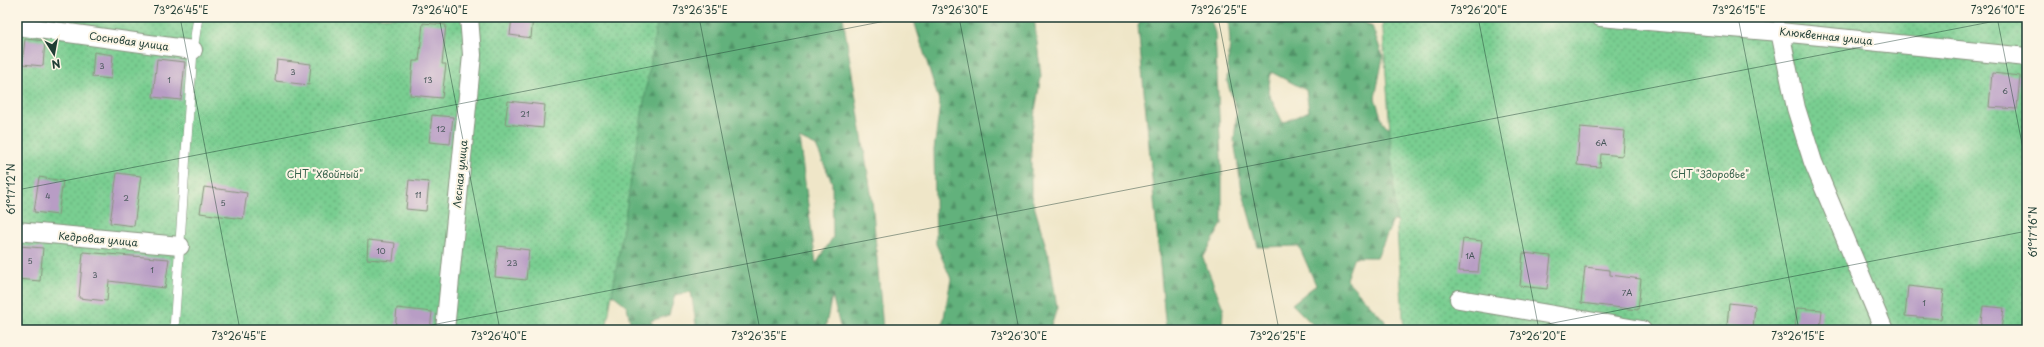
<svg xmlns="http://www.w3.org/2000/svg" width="2044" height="347" font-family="'Playpen Sans',sans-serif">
<defs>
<pattern id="forest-firs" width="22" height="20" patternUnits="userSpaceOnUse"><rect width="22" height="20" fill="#62b17b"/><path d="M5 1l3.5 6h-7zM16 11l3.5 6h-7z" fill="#509166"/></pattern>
<pattern id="garden-dots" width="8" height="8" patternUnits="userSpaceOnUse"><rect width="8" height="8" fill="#79ce91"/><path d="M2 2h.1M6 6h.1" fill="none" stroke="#63a877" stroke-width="1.8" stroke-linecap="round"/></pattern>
</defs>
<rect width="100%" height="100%" fill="#fcf5e5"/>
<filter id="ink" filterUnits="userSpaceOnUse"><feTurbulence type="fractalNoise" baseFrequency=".025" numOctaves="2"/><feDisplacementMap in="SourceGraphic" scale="8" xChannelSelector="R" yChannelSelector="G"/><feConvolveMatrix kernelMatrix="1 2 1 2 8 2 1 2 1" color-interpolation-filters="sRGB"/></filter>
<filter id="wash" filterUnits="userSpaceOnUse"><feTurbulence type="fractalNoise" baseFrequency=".012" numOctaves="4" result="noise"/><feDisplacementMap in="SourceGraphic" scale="16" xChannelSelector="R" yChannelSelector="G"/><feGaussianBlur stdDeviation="0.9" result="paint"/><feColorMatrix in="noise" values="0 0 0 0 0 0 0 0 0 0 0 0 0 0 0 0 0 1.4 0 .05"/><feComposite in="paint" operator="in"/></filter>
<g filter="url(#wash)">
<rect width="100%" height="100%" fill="#efe6c8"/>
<!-- forest -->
<path fill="url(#forest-firs)" stroke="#407758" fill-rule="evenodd" d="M663 17H843L872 199 883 330H841L832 295 825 330H697L691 292 675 295 669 315 650 321 659 330H630L631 327 627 306 601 285 526 330 657 22ZM799 138 816 146 832 182 833 237 816 264Z
M914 17H1034L1041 76 1031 135V195L1050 261 1057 308 1050 330H944L942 328 951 279 936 244 934 150 940 104 915 24Z
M1143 17H1210L1215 33 1222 178V224L1203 258 1223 308 1222 330H1166L1138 26Z
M1228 17H1352L1372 26 1383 57 1375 98 1383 123 1413 145 1421 215 1393 221 1377 257H1354L1346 279 1385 321V330H1318L1292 304 1316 285 1299 246 1258 247 1242 190 1234 141 1237 112 1227 81 1230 41ZM1271 72 1306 90 1309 111 1283 123 1268 92Z"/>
<!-- garden -->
<path fill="url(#garden-dots)" stroke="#4c8662" d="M17 17H658L606 330H17Z
M1382 17H2027V330H1404Z"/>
<g id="blocks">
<!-- building -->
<path fill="#b89dc5" d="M512 17H533L531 38 510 35Z
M423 23 446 25 442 64H446L442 98 410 95 413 61H419Z
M25 39 45 41 43 66 22 64Z
M94 52 113 55 111 79 92 77Z
M157 59 185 62 181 100 153 97Z
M277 60 311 64 309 85 275 81Z
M1992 73 2020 76 2017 109 1989 107Z
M508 101 545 105 543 128 505 124Z
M432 115 453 117 450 144 429 142Z
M1580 127 1625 131 1623 156 1601 154 1600 167 1577 165Z
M117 173 141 176 134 226 110 223Z
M39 177 63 181 58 215 34 212Z
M409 180 429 182 426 211 406 209Z
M204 187 247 193 243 219 200 213Z
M1463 239 1482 241 1478 272 1459 271Z
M368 240 395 243 393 261 367 259Z
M19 246 43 248 40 281 17 279Z
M498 246 529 250 526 280 495 277Z
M83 252 169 259 165 288 109 281 107 301 79 298Z
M1523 253 1551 256 1547 289 1520 286Z
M1585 267 1610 270V275L1641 279 1638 310 1581 303Z
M1908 286 1944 290 1941 319 1905 316Z
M1729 303 1755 306 1753 329 1727 326Z
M1983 306 2004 308 2001 330H1980Z
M397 308 432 312 430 330H395Z
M1797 308 1822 310 1820 330H1795Z"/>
</g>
</g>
<g filter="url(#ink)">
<use href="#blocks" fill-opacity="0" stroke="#87927e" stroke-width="1"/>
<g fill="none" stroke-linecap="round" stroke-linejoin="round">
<!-- lane casing -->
<g stroke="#87927e" stroke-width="10">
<path id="lane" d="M1778 17 1780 32
M174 330 193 50 198 17"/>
</g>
<!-- street casing -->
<g stroke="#87927e" stroke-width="20">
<path id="street" d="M1600 17 1780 32 2027 57
M17 26 193 50
M1780 32 1796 108 1813 162 1884 330
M17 231 180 246
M1459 299 1642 330
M445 330 472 55 469 17"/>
</g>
<!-- lane -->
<use href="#lane" stroke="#fff" stroke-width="9"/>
<!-- street -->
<use href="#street" stroke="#fff" stroke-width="18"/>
</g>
</g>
<!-- ticks -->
<path fill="none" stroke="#1f3d34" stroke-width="1" stroke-opacity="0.45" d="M180 17 240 330M439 17 500 330M699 17 760 330M959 17 1019 330M1218 17 1279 330M1478 17 1539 330M1738 17 1799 330M1997 17 2027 169M17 190 906 17M406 330 2016 17M1517 330 2027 231"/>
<g text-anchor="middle" stroke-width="4" stroke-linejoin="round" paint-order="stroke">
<!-- number labels -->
<g font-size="8" fill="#455558">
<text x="102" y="69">3</text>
<text x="293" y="75">3</text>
<text x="169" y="83">1</text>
<text x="428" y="83">13</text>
<text x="2005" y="94">6</text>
<text x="525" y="117">21</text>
<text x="441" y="132">12</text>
<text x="1601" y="146">6А</text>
<text x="418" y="198">11</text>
<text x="48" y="199">4</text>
<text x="126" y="201">2</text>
<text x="223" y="206">5</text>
<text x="381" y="254">10</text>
<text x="1470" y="259">1А</text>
<text x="30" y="264">5</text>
<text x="512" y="266">23</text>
<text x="152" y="273">1</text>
<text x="95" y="278">3</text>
<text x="1627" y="296">7А</text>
<text x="1924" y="306">1</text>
</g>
<!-- street labels -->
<g font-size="10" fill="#1f3d34" stroke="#fcf5e5">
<text transform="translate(1826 36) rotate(6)" y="4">Клюквенная улица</text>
<text transform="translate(129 41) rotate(8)" y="4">Сосновая улица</text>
<text transform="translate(460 174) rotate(-84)" y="4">Лесная улица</text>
<text transform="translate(98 239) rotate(5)" y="4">Кедровая улица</text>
</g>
<!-- park labels -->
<g font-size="10" fill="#36614b" stroke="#fcf5e5">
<text x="325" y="178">СНТ "Хвойный"</text>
<text x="1710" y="178">СНТ "Здоровье"</text>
</g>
</g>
<!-- margin -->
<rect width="2044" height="347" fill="none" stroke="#fcf5e5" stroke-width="44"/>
<!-- north arrow -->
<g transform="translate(54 54) rotate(169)" stroke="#fcf5e5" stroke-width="3" paint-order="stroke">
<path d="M0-3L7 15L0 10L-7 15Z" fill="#1f3d34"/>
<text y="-6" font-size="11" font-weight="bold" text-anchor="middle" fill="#1f3d34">N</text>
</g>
<rect x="22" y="22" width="2000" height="303" fill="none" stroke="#1f3d34" stroke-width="1.5"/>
<g font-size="10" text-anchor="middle" fill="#1f3d34">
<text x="181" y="14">73°26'45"E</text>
<text x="440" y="14">73°26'40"E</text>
<text x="700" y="14">73°26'35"E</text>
<text x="960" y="14">73°26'30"E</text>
<text x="1219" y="14">73°26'25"E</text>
<text x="1479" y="14">73°26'20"E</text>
<text x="1739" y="14">73°26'15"E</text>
<text x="1998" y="14">73°26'10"E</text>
<text transform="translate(11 189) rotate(-90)" y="4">61°17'12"N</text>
<text transform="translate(2033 232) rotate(-90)" y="4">61°17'16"N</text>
<text x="239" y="340">73°26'45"E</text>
<text x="499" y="340">73°26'40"E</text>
<text x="759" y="340">73°26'35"E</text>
<text x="1019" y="340">73°26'30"E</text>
<text x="1278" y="340">73°26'25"E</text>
<text x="1538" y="340">73°26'20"E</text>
<text x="1798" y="340">73°26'15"E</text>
</g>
</svg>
